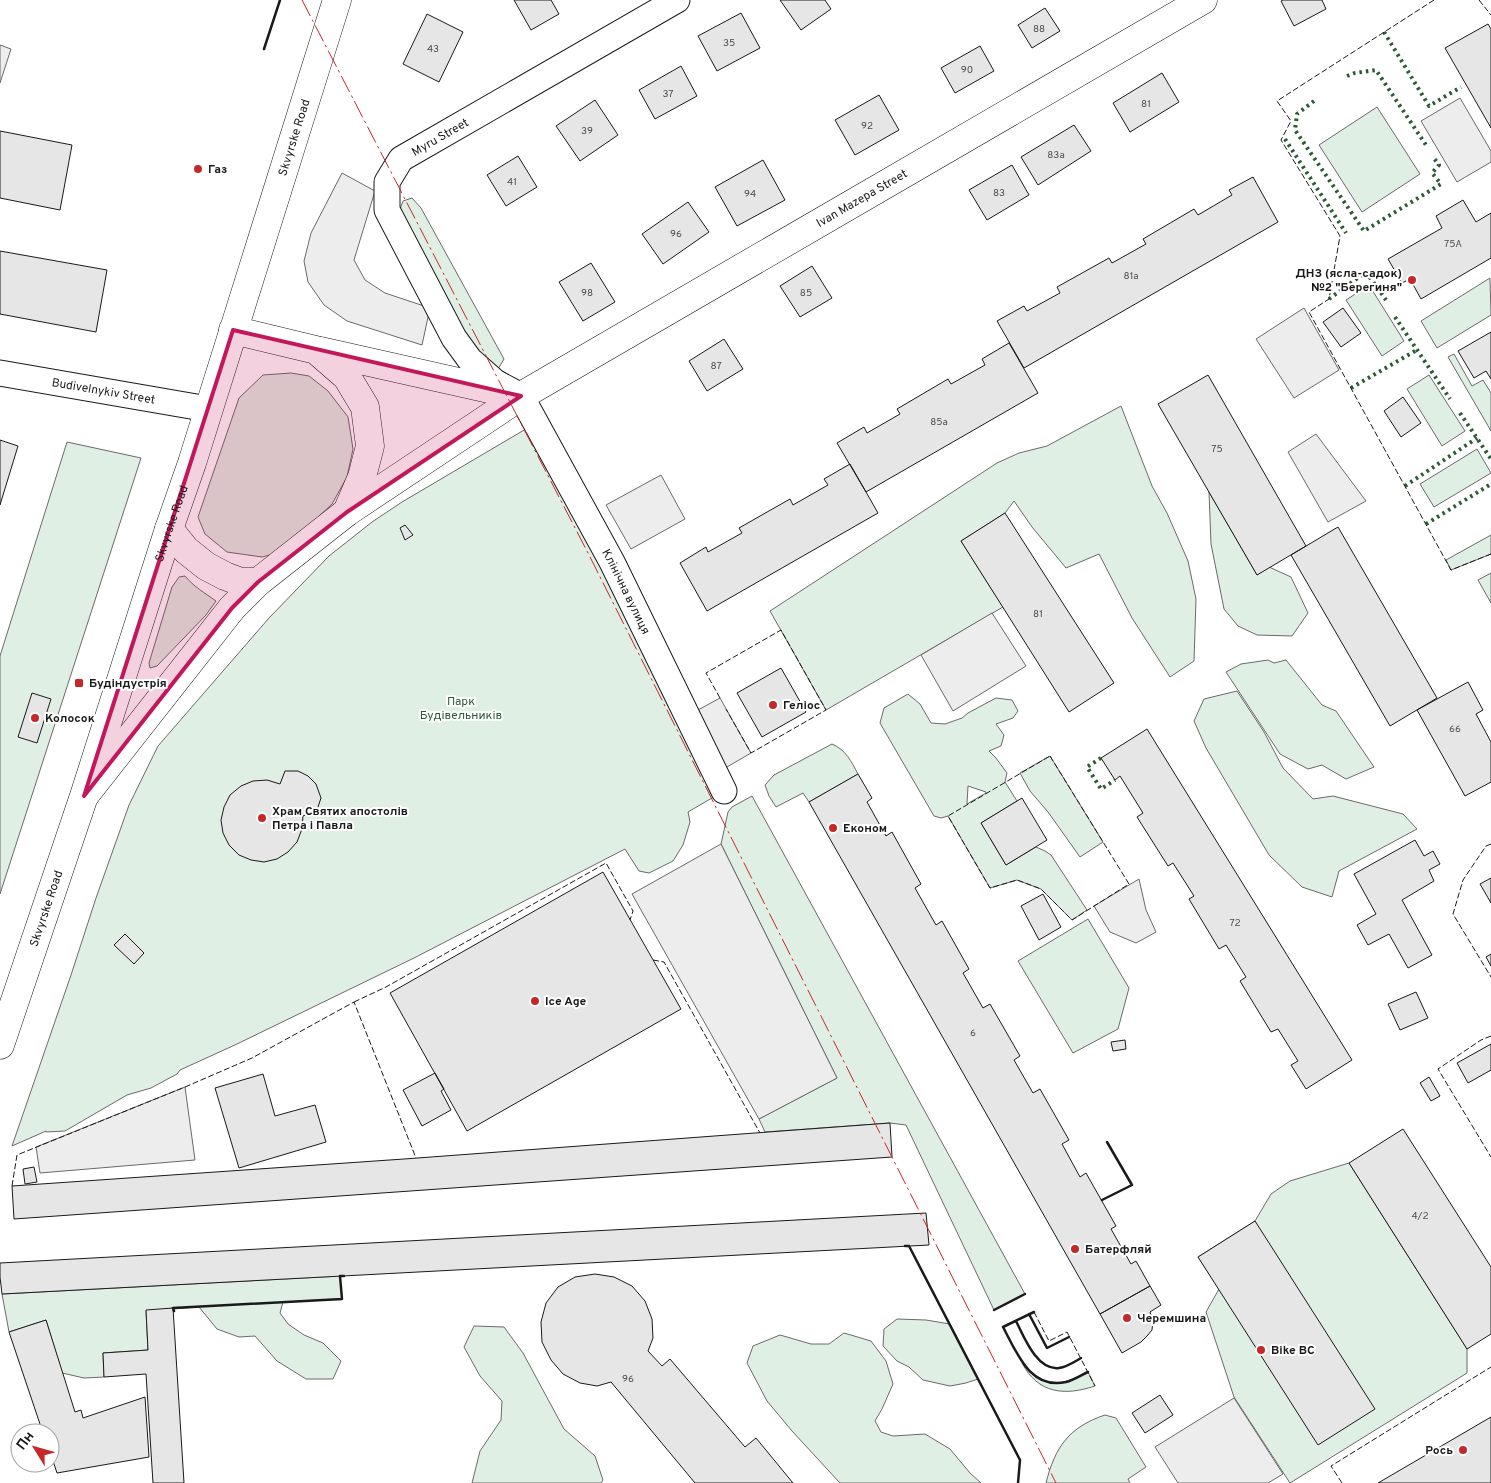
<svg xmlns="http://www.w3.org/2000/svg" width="1491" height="1483" font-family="Overpass,sans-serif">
<rect width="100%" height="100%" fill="#fff"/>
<!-- green -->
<path fill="#e0efe3" stroke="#6a6a6a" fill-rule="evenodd" d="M1377 107 1420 174 1362 212 1319 145Z
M412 198 421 208 504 359 498 369 479 358 399 212 403 201Z
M1490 278 1491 315 1437 348 1421 321Z
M1369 285 1404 341 1382 356 1346 300Z
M1454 354 1472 386 1483 380 1491 393V431L1448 357Z
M291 373 309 376 328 391 348 417 353 449 347 477 332 504 281 552 262 557 227 552 205 534 198 517 239 398 263 375Z
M1429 375 1465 431 1442 446 1407 389Z
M1121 406 1152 486 1167 513 1188 561 1196 599 1194 661 1170 677 1132 618 1099 554 1066 568 1032 527 1014 501 1005 513 961 541 1003 607 826 710 770 611 997 463 1019 453 1047 446Z
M536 423 724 791 688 812 690 822 683 845 673 861 649 873 639 871 625 849 414 958 237 1044 180 1070 177 1074 151 1088 127 1095 65 1131 46 1132V1131L12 1146 71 975 96 898 129 805 158 746 269 618 329 556 372 522 402 502Z
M67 442 141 458 0 894V656Z
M1477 449 1491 473 1434 507 1420 484Z
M1209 492 1257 575 1269 567 1291 577 1308 613 1292 636 1257 635 1238 626 1224 609 1211 544Z
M1491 535V554L1451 570 1446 560Z
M1491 573V603L1478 580Z
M185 576C194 587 205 593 216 601L206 615 157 666 150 668 149 663 172 587 179 577Z
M1268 660 1274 663 1286 660 1322 705 1336 711 1374 767 1346 779 1322 765 1308 769 1280 754 1226 672 1241 664Z
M1237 691 1264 732 1283 768 1313 799 1333 796 1403 814 1417 829 1339 871 1332 897 1302 887 1269 855 1206 748 1194 721 1204 699Z
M908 694 920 704 931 723 945 724 962 718 968 713 996 698 1012 700 1018 711 1013 718 996 724 1004 735 1001 746 989 751 996 758 1007 773 1005 782 1017 801 981 823 1006 865 1036 847 1045 851 1051 855 1087 910 1072 920 1041 889 1017 880 990 888 948 816 941 818 934 816 880 723 884 708ZM968 786 986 792V793L967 804Z
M832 744C846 750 851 761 858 774L809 802 803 793 776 807 769 796 765 785 774 775Z
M1050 756 1103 842 1080 857 1048 812 1030 791 1020 773Z
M752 796 1025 1294 994 1310 906 1125 890 1123 765 1132 759 1119 837 1078 721 844 728 812 732 807Z
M1088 919 1129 988 1118 1029 1073 1053 1018 961Z
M1349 1163 1467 1349V1373L1290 1483 1234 1397 1206 1312 1219 1289 1198 1257 1255 1221 1271 1194 1290 1181Z
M340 1276 342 1299 283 1302 280 1313 288 1324 304 1335 323 1343 341 1361 333 1379H306L277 1361 255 1336 239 1337 217 1329 199 1307 146 1311 148 1350 103 1353 104 1377 84 1378 62 1373 46 1320 9 1332 2 1294Z
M897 1319 926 1320 950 1324 978 1379 966 1383 950 1386 923 1380 909 1367 897 1361 883 1346 884 1329Z
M474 1326 504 1327 523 1353 564 1429 595 1456 603 1480 601 1483H472L480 1451 501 1420 502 1401 480 1376 464 1347Z
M844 1333 871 1341 886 1361 893 1384 882 1409 875 1421 881 1432 893 1436 925 1434 950 1449 970 1473 981 1483H840L792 1431 767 1401 747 1363 753 1346 780 1335 811 1344H829Z
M1022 1363C1047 1389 1057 1387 1088 1372L1095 1386C1065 1396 1038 1394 1022 1363Z
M1105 1415 1116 1418 1146 1467 1128 1479 1130 1483H1046C1055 1447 1069 1427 1105 1415Z"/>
<!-- parking -->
<path fill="#ededed" stroke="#6a6a6a" d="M0 45 11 49 0 83Z
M1460 98 1491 151V162L1457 182 1421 121Z
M342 173 375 191 354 260 365 280 385 293 430 308 422 345 347 321 324 305 308 282 304 261 311 233Z
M1304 308 1339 370 1294 398 1256 339Z
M1316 434 1366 501 1328 522 1288 452Z
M661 475 685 519 631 549 606 505Z
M992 613 1026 666 953 711 921 655Z
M720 698 751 753 715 774 687 716Z
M721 844 837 1078 759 1119 632 894Z
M1139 879 1146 910 1156 932 1136 943 1110 932 1094 906Z
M185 1087 195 1160 40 1173 36 1147Z
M1234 1398 1283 1474 1268 1483H1178L1155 1447Z"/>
<!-- building -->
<path fill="#e6e6e6" stroke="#1a1a1a" d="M514 0H551L559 14 531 30Z
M780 0H825L831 9 801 30Z
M1283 0H1322L1326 9 1294 26 1281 1Z
M1045 8 1060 31 1032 48 1018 25Z
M741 13 760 48 717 71 698 36Z
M427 14 463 32 439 82 403 64Z
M1488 24 1491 29V128L1445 48Z
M980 46 994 71 955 93 941 68Z
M681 66 697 96 655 119 639 90Z
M1162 73 1179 102 1130 132 1113 103Z
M879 95 899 130 855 155 835 120Z
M595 100 618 135 580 161 556 126Z
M1074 125 1091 151 1038 185 1021 157Z
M0 131 72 145 60 210 0 198Z
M518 156 537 187 506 206 487 175Z
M763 160 785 200 737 226 715 187Z
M1012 165 1029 195 987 220 969 190Z
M1253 177 1278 222 1024 368 997 321 1024 306 1027 311 1060 293 1057 287 1109 258 1112 263 1146 244 1143 239 1194 209 1198 215 1232 195 1229 190Z
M1463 200 1476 222 1491 213V258L1421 299 1410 279 1402 283 1388 259 1442 228 1436 216Z
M688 202 709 232 663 264 642 234Z
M0 251 107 270 96 332 0 314Z
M591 263 615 302 583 321 559 282Z
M812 266 832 298 800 317 780 286Z
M1343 308 1361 333 1341 347 1323 322Z
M1491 332V379L1486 371 1474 378 1458 351Z
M724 339 743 369 707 391 689 361Z
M1009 343 1038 393 866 492 837 443 864 427 867 433 900 414 897 409 948 379 951 384 985 365 982 359Z
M1208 375 1306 546 1257 575 1158 404Z
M1403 397 1421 423 1401 437 1384 411Z
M0 440 18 446 0 505Z
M850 464 878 513 707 611 680 563 706 547 708 552 742 533 739 528 790 499 793 505 828 485 824 479Z
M1005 513 1114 683 1069 712 961 541Z
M405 525 413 535 405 540 400 528Z
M1338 527 1437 698 1390 726 1291 555Z
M781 668 806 712 762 737 737 693Z
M1468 682 1483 710 1476 714 1491 742V782L1465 796 1417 710Z
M32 693 51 699 37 743 18 737Z
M1147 729 1352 1060 1306 1089 1291 1065 1298 1061 1278 1029 1271 1032 1240 981 1246 977 1226 945 1219 949 1189 899 1194 896 1173 863 1168 866 1137 817 1143 813 1120 776 1115 780 1101 758Z
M285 771H298L308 776 316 784 321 798 317 810 303 816 302 829 297 842 288 852 277 859 264 862 251 860 239 855 229 845 223 833 221 820 224 807 230 795 241 786 253 781 267 780 280 784Z
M858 774 872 798 867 802 886 836 892 832 921 884 915 888 936 925 942 921 969 969 963 973 983 1008 990 1004 1020 1056 1014 1060 1033 1093 1040 1089 1069 1140 1062 1144 1080 1177 1086 1173 1116 1226 1111 1229 1131 1264 1136 1261 1150 1286 1100 1314 809 802Z
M1022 798 1047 840 1006 865 981 823Z
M1415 840 1424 856 1433 851 1440 864 1429 870 1434 881 1402 900 1432 955 1408 968 1389 934 1368 945 1357 925 1376 914 1354 874Z
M603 872 681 1009 467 1131 390 993Z
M1491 878V903L1480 884Z
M1043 894 1061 927 1039 940 1021 906Z
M125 934 144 953 134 964 114 945Z
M1491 954V966L1486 957Z
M1416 992 1428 1018 1400 1030 1388 1004Z
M1125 1040 1126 1049 1113 1051 1111 1042Z
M1491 1044V1070L1468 1083 1457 1063Z
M435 1073 444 1089 441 1091 451 1110 422 1126 403 1090Z
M263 1074 275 1116 315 1105 326 1142 239 1168 215 1088Z
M1429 1077 1440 1096 1431 1101 1420 1083Z
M890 1123 892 1157 14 1219 12 1186 404 1159Z
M1403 1129 1491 1267V1334L1467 1349 1349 1163Z
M34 1167 37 1182 25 1184 23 1169Z
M926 1213 929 1245 2 1294 0 1277V1263Z
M1255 1221 1375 1409 1318 1445 1198 1257Z
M595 1274 614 1277 632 1286 645 1301 652 1319 653 1338 648 1351 662 1366 670 1359 745 1447 756 1438 793 1483H695L611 1382 597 1386 580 1383 563 1374 551 1360 542 1342 541 1322 546 1303 558 1287 575 1277Z
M1150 1286 1161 1305 1150 1312 1153 1321 1152 1330 1147 1336 1141 1342 1122 1353 1100 1314Z
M173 1308 184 1483H153L146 1374 104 1377 103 1353 148 1350 146 1310Z
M46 1320 75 1412 81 1410 83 1418 145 1397 149 1457 57 1473 50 1452V1433H43L9 1332Z
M1160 1395 1173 1415 1145 1433 1132 1413Z
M1491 1417V1483H1378Z"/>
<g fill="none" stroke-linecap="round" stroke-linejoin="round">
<!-- minor casing -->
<g stroke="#1a1a1a" stroke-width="27">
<g id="minor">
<path id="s1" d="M677 0 401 159 387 182V210L454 338 470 360 495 382 521 396 612 562 724 791"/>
<path id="s2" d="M0 373 208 409"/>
</g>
</g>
<!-- tertiary casing -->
<g stroke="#1a1a1a" stroke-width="29">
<g id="tertiary">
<path d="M233 330 316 350 347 377 365 407 370 446 362 477 347 512"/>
<path d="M320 351 521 396"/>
<path d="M169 529 186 550 206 566 225 576 241 582H258"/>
<path id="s3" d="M85 795 232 608 258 582 347 512 521 396 1203 0"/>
</g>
</g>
<!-- primary casing -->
<g stroke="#1a1a1a" stroke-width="29">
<g id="primary">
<path id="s4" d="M0 1045 84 796 169 529 192 463 337 0"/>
</g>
</g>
<!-- minor -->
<use href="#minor" stroke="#fff" stroke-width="25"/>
<!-- tertiary -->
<use href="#tertiary" stroke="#fff" stroke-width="28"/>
<!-- primary -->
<use href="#primary" stroke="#fff" stroke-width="28"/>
<!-- hedge -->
<path stroke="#2b5a34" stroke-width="4" stroke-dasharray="2.5 4" stroke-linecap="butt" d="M1384 32 1429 106 1461 87
M1347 76 1355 73 1376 70 1428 148
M1314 101 1297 114 1295 130 1364 231 1441 184 1432 173 1439 165 1433 157
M1285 139 1346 233
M1329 299 1366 272 1386 300
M1395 317 1450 399
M1351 388 1417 350
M1460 413 1491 459
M1405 486 1477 438
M1426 524 1491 484
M1101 758 1087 767 1101 789 1115 780"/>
<!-- fence -->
<path stroke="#1a1a1a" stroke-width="1" stroke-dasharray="6 2.5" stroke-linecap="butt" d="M1434 0 1277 101 1291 121 1281 140 1340 236 1329 299 1309 312 1451 570 1491 554
M1479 0 1491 15
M720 698 706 673 781 630 826 710 751 753 726 709
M1050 756 1129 884 1072 920 1041 889 1017 880 990 888 948 816Z
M1491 844 1486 846 1463 880 1453 914 1491 977
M653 960 664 962 760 1133
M354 1002 386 987 606 863 633 911 630 920
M1491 1036 1481 1040 1438 1069 1491 1157
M12 1186 17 1155 185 1087 252 1058 354 1002 416 1158
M1034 1312 1049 1341 1067 1332 1095 1386
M1342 1483 1331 1466 1491 1367"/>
<!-- wall -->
<path stroke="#1a1a1a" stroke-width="2.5" d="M264 49 280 0
M1102 1200 1132 1185 1107 1142
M905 1246H909L1020 1460 1018 1483
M994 1310 1025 1294
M174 1311 173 1308 342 1299 340 1276H344
M1034 1312 1003 1327C1017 1353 1030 1390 1066 1382 1074 1380 1081 1375 1088 1372
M1029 1314 1047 1348 1069 1337
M1016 1321C1024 1337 1037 1371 1059 1368 1067 1367 1074 1362 1081 1358"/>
<!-- power -->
<path stroke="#c62828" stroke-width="1" stroke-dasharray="18 4 2.5 4" stroke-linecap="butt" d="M302 0 588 553 1056 1483"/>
</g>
<!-- marked area -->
<path fill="#c2185b" fill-opacity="0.2" stroke="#c2185b" stroke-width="4" stroke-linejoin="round" d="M233 330 521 396 347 512 258 582 232 608 84 796Z"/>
<!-- markers -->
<g fill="#c62828" stroke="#fff" stroke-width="2">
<circle cx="198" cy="169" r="5"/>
<circle cx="1412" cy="280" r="5"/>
<rect x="74" y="678" width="10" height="10" rx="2.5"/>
<circle cx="773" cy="705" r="5"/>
<circle cx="35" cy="718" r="5"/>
<circle cx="262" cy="818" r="5"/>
<circle cx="833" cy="828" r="5"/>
<circle cx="535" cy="1001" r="5"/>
<circle cx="1075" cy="1249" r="5"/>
<circle cx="1127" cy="1318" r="5"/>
<circle cx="1261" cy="1350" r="5"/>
<circle cx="1463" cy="1450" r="5"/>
</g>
<g text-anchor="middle" stroke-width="4" stroke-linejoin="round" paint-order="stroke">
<!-- number labels -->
<g font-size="10" fill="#4d4d4d">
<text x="1039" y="32">88</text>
<text x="729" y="46">35</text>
<text x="433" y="52">43</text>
<text x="967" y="73">90</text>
<text x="668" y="97">37</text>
<text x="1146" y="107">81</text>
<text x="867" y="129">92</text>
<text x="587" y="134">39</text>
<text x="1056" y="158">83а</text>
<text x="512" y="185">41</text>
<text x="999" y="196">83</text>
<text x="750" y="197">94</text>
<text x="676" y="237">96</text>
<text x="1453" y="247">75А</text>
<text x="1131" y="279">81а</text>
<text x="587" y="296">98</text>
<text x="806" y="296">85</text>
<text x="716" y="369">87</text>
<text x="939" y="425">85а</text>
<text x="1217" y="452">75</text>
<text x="1038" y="617">81</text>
<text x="1455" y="732">66</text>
<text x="1235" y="926">72</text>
<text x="973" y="1036">6</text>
<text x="1420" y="1219">4/2</text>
<text x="628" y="1382">96</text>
</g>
<!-- street labels -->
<g font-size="12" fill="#1a1a1a" stroke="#fff">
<text dy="4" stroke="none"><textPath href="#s4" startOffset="954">Skvyrske Road</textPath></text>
<text transform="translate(440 137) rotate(-30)" y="4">Myru Street</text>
<text dy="4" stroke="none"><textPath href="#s3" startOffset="991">Ivan Mazepa Street</textPath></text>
<text dy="4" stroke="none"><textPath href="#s2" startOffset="105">Budivelnykiv Street</textPath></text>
<text dy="4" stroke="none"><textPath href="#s4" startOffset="549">Skvyrske Road</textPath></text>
<text dy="4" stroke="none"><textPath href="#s1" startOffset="830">Клінічна вулиця</textPath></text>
<text dy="4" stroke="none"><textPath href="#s4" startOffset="144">Skvyrske Road</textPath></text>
</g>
<!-- poi labels -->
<g font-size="12" font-weight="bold" fill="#1a1a1a" stroke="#fff" text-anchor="start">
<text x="208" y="173">Газ</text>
<text x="1402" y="277" text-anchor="end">ДНЗ (ясла-садок)<tspan x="1402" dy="14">№2 "Берегиня"</tspan></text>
<text x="89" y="687">Будіндустрія</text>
<text x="783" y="709">Геліос</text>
<text x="45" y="722">Колосок</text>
<text x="272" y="815">Храм Святих апостолів<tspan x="272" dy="14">Петра і Павла</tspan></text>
<text x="843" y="832">Економ</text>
<text x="545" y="1005">Ice Age</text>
<text x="1085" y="1253">Батерфляй</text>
<text x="1137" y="1322">Черемшина</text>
<text x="1271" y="1354">Bike BC</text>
<text x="1453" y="1454" text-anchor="end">Рось</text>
</g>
<!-- park labels -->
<g font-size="12" fill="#2b5a34" stroke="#fff">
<text x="461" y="705">Парк<tspan x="461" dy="14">Будівельників</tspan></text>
</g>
</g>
<!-- north arrow -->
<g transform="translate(35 1448) rotate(307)"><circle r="24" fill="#ffffff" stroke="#a3a3a3"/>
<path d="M0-4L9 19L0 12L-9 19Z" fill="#c62828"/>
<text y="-8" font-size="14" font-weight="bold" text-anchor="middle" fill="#1a1a1a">Пн</text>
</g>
</svg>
